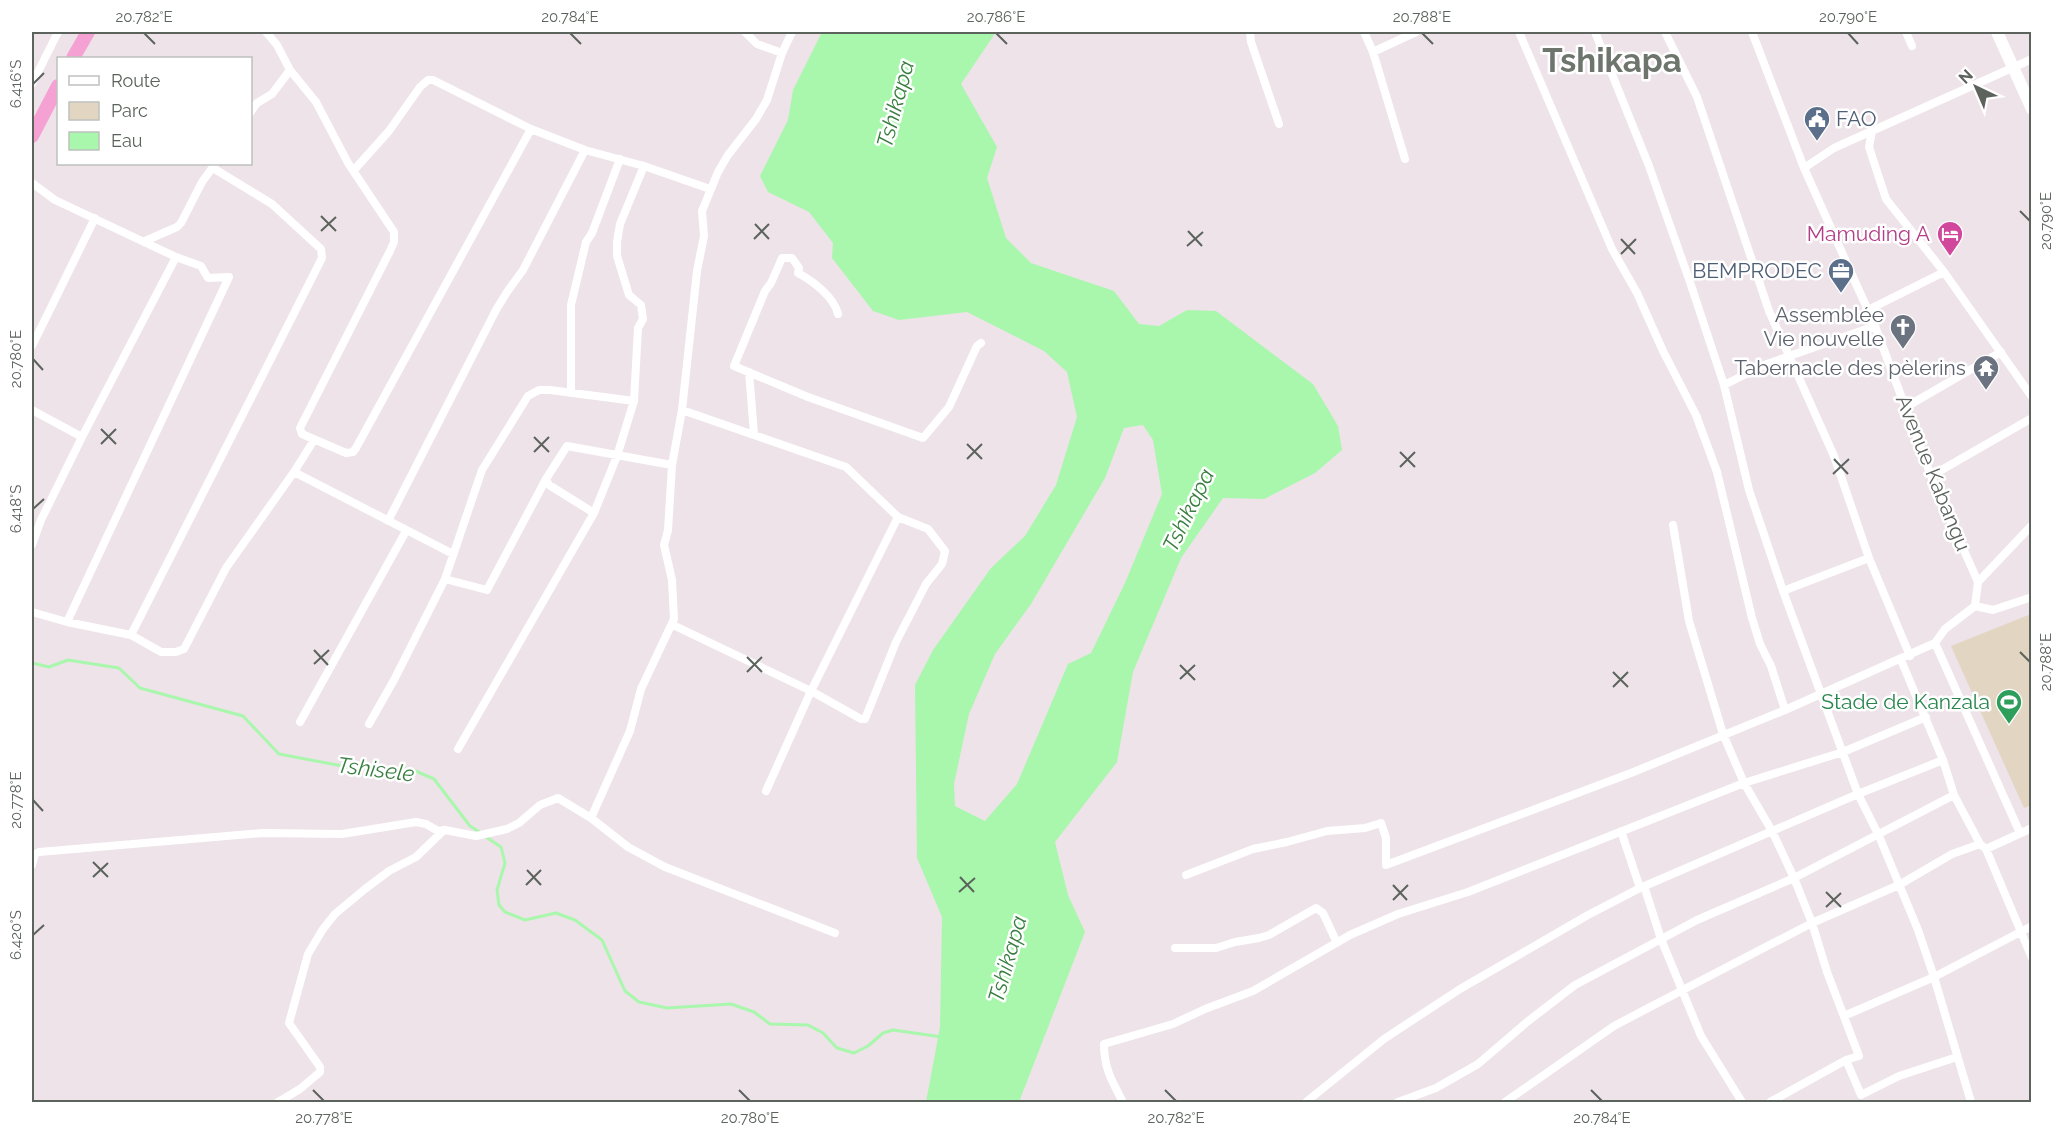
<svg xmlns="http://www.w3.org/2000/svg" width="2063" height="1134" font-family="Raleway,sans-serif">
<rect width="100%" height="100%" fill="#ede3e9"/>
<!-- green -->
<path fill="#e2d5c2" d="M2031 614 2032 805 2024 808 1951 646Z"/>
<!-- water -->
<path fill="#a9f7ac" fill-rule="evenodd" d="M822 32H996L961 84 997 147 987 178 1006 238 1031 263 1114 291 1139 324 1159 326 1187 310 1216 311 1313 384 1338 426 1342 450 1315 473 1264 499 1223 498 1181 558 1133 672 1117 762 1055 842 1068 895 1085 932 1019 1102H926L940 1027 942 917 917 858 915 685 933 650 991 568 1025 536 1056 485 1077 417 1067 372 1044 351 967 312 899 320 873 311 832 258 833 243 809 212 768 192 760 176 788 120 793 90ZM1143 425 1153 440 1162 494 1125 583 1091 653 1068 664 1017 784 985 821 955 806 954 784 969 714 995 654 1031 604 1105 478 1124 428Z"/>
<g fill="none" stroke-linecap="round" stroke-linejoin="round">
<!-- stream -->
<path stroke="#a9f7ac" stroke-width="3" d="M32 663 49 667 68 660 119 668 140 688 243 716 279 754 353 768 411 769 434 779 470 826 481 833
M486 837 501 847 505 863 497 890 499 905 505 912 525 920 556 913 575 920 602 940 625 991 639 1002 667 1008 731 1004 754 1012 770 1024 808 1025 823 1033 837 1048 854 1053 868 1046 883 1033 893 1030 942 1037"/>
<!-- minor -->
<path stroke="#fff" stroke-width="8" d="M266 32 277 45 290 70 316 102 348 163 394 232V242L390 251 300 428 302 434 346 453 353 452 356 448 531 129
M745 32 757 44 782 53
M1250 32 1251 42 1279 124
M1364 32 1373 52 1416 32
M1519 32 1612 249 1637 293 1663 351 1696 415 1717 472 1752 618 1760 644 1771 666 1785 710
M1595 32 1649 166 1691 285 1724 385 1749 490 1783 591 1858 794 1879 836 1918 930 1934 977 1971 1102
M1665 32 1697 97 1769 311 1834 456 1869 558 1910 656
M1752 32 1804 168 1875 326 1931 476 1978 582
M1906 32 1912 46
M1373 52 1405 159
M32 84 58 32
M250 113 257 103 272 94 290 70
M1872 131 1869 147 1886 199 1944 272 2032 397
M1804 168 1834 148 2032 59
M354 170 389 131 420 87 428 80H433L531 129 585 150 644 166 710 189
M32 183 55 200 176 257 201 266 208 278 229 277 67 622
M145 241 177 227 181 223 202 182 215 164
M1868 310 1944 272
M838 314C834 297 813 281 798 273L799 268 792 258H782L771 283 765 291 734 366 808 397 923 438 949 407 977 346 981 343
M32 346 95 218
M749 372 754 434
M1724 385 1764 365 1875 326
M571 393V305L586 242 592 233 620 159
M1906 407 2001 352
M32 410 82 437
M294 472 453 554
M1931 476 2032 418
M546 479 549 485 594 513
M388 521 496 310 507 292 523 270 585 150
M1673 525 1689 621 1723 734 1744 783 1772 831 1794 878 1812 923 1827 972 1859 1056 1846 1060 1770 1102
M32 545 41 520 82 437 176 257
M445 579 487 590 546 479 567 446 672 465
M1783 591 1869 558
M1975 606 1993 610 2032 597
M32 612 67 622 131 635 161 652H176L184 649 226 568 294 472 314 440
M673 625 811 691 861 719H865L896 642 926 584 942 564 945 551 928 529 898 517 846 467 682 410
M131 635 322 258 321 249 272 204 213 168
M1935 643 2020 833
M1901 660 1943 760 1954 795 1980 844
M300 722 406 531
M369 724 394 680 445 579 482 470 528 396 539 390H550L634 401
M458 749 594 513 617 456 634 401 638 328 643 319 641 305 629 295 617 256V242L620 224 644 166
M766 791 811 691 898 517
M591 818 630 731 641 689 674 619 672 580 664 545 668 530 672 465 682 410 697 271 704 236 702 211 718 172 728 155 756 119 767 100 782 53 792 32
M1621 831 1640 888 1645 889 1661 939 1701 1036 1742 1102
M1986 849 2032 958
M32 865 35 854 39 852 262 833 342 834 416 822 426 824 438 831 445 830 476 836 507 829 519 823 540 805 558 798 591 818 628 847 665 867 835 933
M1186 875 1253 849 1287 842 1327 831 1365 828 1381 823 1386 838V865L1631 773 1785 710 1935 643 1945 629 1975 606 1978 582 2032 525
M1175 948H1216L1235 942 1259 938 1269 935 1316 908 1323 913 1337 943
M1844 1016 1934 977 2032 926
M1846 1060 1861 1095 1899 1076 1957 1057
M278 1102 300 1089 320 1072V1067L289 1023 308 954 323 929 335 914 365 889 389 871 416 857 444 830
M1123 1102C1112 1081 1104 1069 1104 1044L1173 1024 1205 1009 1253 991 1350 935 1398 914 1468 892 1744 783 1843 752 1926 717
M1306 1102 1384 1039 1460 989 1588 915 1640 888 1858 794 1943 760
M1398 1102 1436 1088 1478 1064 1527 1022 1575 985 1697 920 1794 878 1954 795
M1505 1102 1614 1026 1652 1006 1812 923 1899 885 1952 854 1980 844 1986 849 2032 828"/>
<!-- secondary -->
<path stroke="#fff" stroke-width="12" d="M1997 32 2032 109"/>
<!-- trunk -->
<path stroke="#f5a1d4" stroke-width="14" d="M73 58 88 32
M32 136 58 86"/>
</g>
<!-- ticks -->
<path fill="none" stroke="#5c635d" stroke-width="2" d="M144 33 155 44M570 33 581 44M996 33 1007 44M1422 33 1433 44M1848 33 1858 44M33 84 44 73M2020 211 2030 221M321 216 336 231M755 224 769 239M321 231 336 217M1188 231 1202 246M754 239 769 224M1621 239 1635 254M1187 246 1203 232M1621 254 1636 239M33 359 43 370M101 429 116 444M534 437 549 452M101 444 116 429M967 444 982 459M534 452 549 437M1400 452 1415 467M967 459 982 444M1834 459 1848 474M1400 467 1415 452M1833 474 1849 459M33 509 44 499M314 650 328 665M2020 652 2030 662M747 657 762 672M314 664 329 650M1180 665 1195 680M747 672 762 657M1613 672 1628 687M1180 679 1195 665M1613 687 1628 672M33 800 43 811M93 862 108 877M527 870 541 885M93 877 108 863M960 877 974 892M526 885 541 870M1393 885 1407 900M959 892 975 878M1826 892 1841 907M1393 900 1408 885M1826 907 1841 893M33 935 44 925M313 1090 324 1101M739 1090 750 1101M1165 1090 1176 1101M1591 1090 1602 1101"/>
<!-- icons -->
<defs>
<g id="civic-pin" transform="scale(1.35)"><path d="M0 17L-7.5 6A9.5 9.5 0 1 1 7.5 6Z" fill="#5c6f8a" stroke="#fff"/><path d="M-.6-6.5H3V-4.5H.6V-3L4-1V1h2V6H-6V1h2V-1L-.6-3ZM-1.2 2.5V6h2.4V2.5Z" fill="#fff"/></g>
<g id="hotel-pin" transform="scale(1.35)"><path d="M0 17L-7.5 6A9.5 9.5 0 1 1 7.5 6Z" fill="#d1479c" stroke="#fff"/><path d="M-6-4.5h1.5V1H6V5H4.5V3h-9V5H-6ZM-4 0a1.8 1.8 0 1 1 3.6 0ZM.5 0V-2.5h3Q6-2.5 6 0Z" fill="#fff"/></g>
<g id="office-pin" transform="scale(1.35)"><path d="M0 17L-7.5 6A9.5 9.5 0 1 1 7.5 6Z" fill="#5c6f8a" stroke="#fff"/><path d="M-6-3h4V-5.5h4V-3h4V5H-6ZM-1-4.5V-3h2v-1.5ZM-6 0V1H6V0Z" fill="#fff"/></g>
<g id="church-pin" transform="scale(1.35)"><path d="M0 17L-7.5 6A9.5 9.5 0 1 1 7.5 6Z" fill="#6b7280" stroke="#fff"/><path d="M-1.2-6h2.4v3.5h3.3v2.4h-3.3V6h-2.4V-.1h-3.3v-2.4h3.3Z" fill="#fff"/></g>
<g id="temple-pin" transform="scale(1.35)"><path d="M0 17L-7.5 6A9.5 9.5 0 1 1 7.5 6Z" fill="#6b7280" stroke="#fff"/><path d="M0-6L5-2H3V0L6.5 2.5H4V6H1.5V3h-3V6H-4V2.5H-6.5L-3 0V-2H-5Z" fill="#fff"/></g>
<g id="stadium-pin" transform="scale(1.35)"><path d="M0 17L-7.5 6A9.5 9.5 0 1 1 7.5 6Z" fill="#2e9e5b" stroke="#fff"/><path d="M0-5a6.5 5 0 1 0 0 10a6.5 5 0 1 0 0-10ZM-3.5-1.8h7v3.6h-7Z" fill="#fff"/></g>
</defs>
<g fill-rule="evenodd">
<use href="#civic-pin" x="1817" y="119"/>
<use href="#hotel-pin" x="1950" y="234"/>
<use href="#office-pin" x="1841" y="271"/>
<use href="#church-pin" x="1903" y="327"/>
<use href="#temple-pin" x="1986" y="368"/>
<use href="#stadium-pin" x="2009" y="702"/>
</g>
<g text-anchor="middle" stroke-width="5" stroke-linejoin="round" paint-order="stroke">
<!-- service labels -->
<g font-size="21" fill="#4e5e75" stroke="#fff" text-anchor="start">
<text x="1836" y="126">FAO</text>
<text x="1822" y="278" text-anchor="end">BEMPRODEC</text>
</g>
<!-- hotel labels -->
<g font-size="21" fill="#b23c85" stroke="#fff" text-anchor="end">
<text x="1930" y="241">Mamuding A</text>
</g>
<!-- worship labels -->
<g font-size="21" fill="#5b616d" stroke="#fff" text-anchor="end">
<text x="1884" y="322">Assemblée<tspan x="1884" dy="24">Vie nouvelle</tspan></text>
<text x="1966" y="375">Tabernacle des pèlerins</text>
</g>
<!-- street labels -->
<g font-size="21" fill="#5c635d" stroke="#fff">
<text transform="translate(1933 473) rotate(68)" y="7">Avenue Kabangu</text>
</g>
<!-- leisure labels -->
<g font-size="21" fill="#27864d" stroke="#fff" text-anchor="end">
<text x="1990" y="709">Stade de Kanzala</text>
</g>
<!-- water labels -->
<g font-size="22" font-style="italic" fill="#397e40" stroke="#fff">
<text transform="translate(895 104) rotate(-75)" y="8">Tshikapa</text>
<text transform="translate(1188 510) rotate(-64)" y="8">Tshikapa</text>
<text transform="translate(376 769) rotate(7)" y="8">Tshisele</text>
<text transform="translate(1007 959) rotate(-74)" y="8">Tshikapa</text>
</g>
<!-- town labels -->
<g font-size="33" font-weight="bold" fill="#6d756d" stroke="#fff">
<text x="1612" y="72">Tshikapa</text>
</g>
</g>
<!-- border -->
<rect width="2063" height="1134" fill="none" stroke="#ffffff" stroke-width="66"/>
<!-- legend -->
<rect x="57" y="57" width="195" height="108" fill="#ffffff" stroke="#bec1be" stroke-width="1.5"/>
<rect x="69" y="76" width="30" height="9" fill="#ffffff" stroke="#bec1be" stroke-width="1.5"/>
<text x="111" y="87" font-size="18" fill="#5c635d">Route</text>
<rect x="69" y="102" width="30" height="18" fill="#e2d5c2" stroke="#bec1be" stroke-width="1.5"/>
<text x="111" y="117" font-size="18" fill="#5c635d">Parc</text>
<rect x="69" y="132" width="30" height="18" fill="#a9f7ac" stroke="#bec1be" stroke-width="1.5"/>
<text x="111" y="147" font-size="18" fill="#5c635d">Eau</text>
<!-- north arrow -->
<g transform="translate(1976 87) rotate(316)" stroke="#ffffff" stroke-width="4.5" paint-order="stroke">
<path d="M0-4.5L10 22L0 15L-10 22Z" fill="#5c635d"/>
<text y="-9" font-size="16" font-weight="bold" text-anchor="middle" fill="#5c635d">N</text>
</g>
<rect x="33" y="33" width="1997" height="1068" fill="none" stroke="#5c635d" stroke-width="2"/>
<g font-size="15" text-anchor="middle" fill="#5c635d">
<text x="144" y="22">20.782°E</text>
<text x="570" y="22">20.784°E</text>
<text x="996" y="22">20.786°E</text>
<text x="1422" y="22">20.788°E</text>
<text x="1848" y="22">20.790°E</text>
<text transform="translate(16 84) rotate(-90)" y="5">6.416°S</text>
<text transform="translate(2046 221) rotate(-90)" y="5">20.790°E</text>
<text transform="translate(16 359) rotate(-90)" y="5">20.780°E</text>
<text transform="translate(16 509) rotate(-90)" y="5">6.418°S</text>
<text transform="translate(2046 662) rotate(-90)" y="5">20.788°E</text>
<text transform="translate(16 800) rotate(-90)" y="5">20.778°E</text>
<text transform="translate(16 935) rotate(-90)" y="5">6.420°S</text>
<text x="324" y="1123">20.778°E</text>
<text x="750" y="1123">20.780°E</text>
<text x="1176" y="1123">20.782°E</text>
<text x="1602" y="1123">20.784°E</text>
</g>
</svg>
